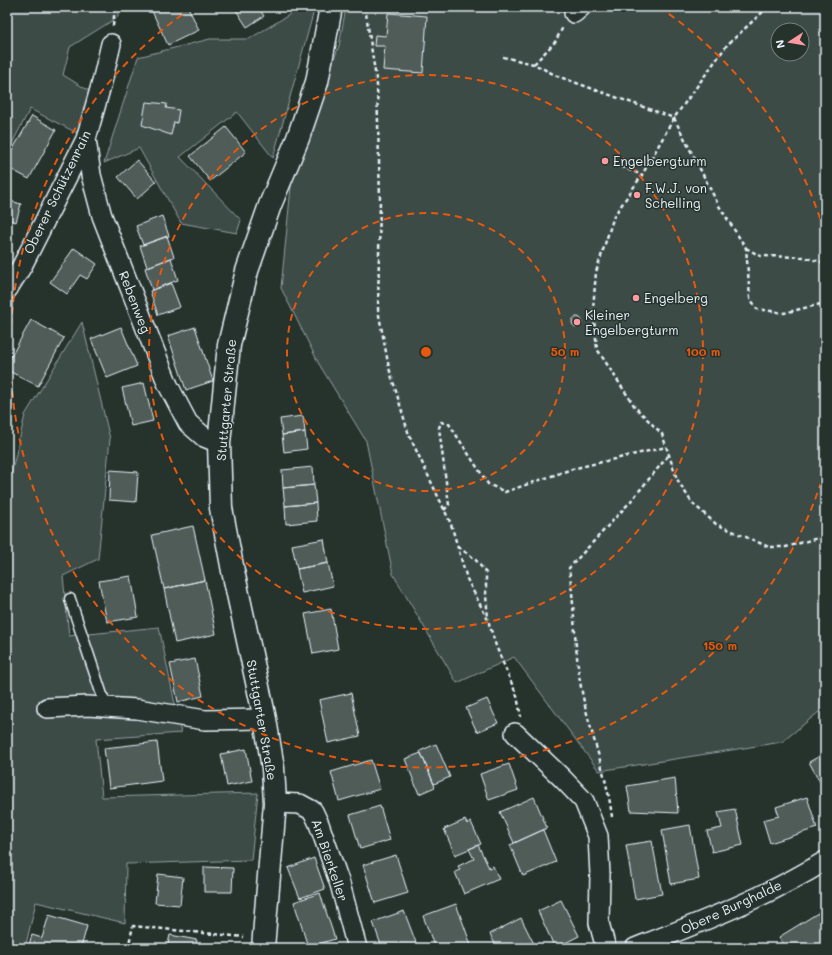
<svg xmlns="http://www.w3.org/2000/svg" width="832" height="955" font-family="Mali,sans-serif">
<rect width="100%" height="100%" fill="#26332d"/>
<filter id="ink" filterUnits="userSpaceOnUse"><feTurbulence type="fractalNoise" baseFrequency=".025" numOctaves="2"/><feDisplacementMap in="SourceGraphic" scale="8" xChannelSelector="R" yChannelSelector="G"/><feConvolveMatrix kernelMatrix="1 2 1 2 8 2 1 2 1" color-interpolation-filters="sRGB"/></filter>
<g filter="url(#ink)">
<!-- green -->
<path fill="#3e4b47" stroke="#939ea0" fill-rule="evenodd" d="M7 7H118V17L70 47 63 75 91 92 77 133 30 109 7 153Z
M302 7H315L273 158 237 112 180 157 241 220 237 233 181 223 139 148 104 163 138 57 210 39H249Z
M346 7H590L600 13 606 7H825V707L782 742 599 771 514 657 457 683 393 574 366 441 319 364 281 288 293 167 339 46ZM778 30H802V54H778Z
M82 322 110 439 98 559 63 576 69 636 159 627 181 733 96 739 102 797 258 793 251 860 126 864 125 923 36 902 25 948H7V492L25 415Z"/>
<!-- building -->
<path fill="#505c59" stroke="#e8f1f8" d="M150 7H188L199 30 168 45Z
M234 7H258L264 16 247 27Z
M388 13 427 16 423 73 383 70 385 46H374L375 35 386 36Z
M146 102 167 104 166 108 179 110 177 123 174 122 171 135 142 125Z
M32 116 56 130 29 179 7 167V159Z
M226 127 246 152 210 181 190 156Z
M137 160 156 182 137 199 118 177Z
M7 200 21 204 16 222 7 219Z
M162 216 169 236 143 245 136 226Z
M167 236 174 257 147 267 140 246Z
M74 248 97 264 87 279 80 275 67 294 50 282Z
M171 258 178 280 152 290 145 268Z
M171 283 180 307 158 315 150 291Z
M572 322a5 5 0 1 1 10 0a5 5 0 1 1-10 0Z
M31 320 64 338 38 386 7 370V364Z
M121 327 137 366 107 378 91 339Z
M195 327 213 381 186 390 168 336Z
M144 383 153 421 131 426 122 388Z
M303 416 305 432 282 435 280 419Z
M305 432 307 449 284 452 282 435Z
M313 467 314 485 283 488 282 470Z
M110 470 138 472 136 502 109 500Z
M314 485 316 503 285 506 283 488Z
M316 503 317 521 286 524 285 506Z
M193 526 205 580 164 589 152 535Z
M324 539 328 563 297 569 292 545Z
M328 563 333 586 302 593 297 569Z
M131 576 138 617 107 622 99 581Z
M205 580 216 634 175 643 164 589Z
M331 609 338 649 313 654 305 614Z
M195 659 203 696 178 702 170 664Z
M351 693 360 736 328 743 319 700Z
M487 699 498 723 477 732 466 708Z
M157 742 162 781 109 788 104 748Z
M436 744 450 777 434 784 420 751Z
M246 749 252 781 227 786 221 754Z
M421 753 435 787 419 794 405 759Z
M825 753V791L809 762Z
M371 760 380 789 339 801 331 772Z
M509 764 518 790 489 800 480 774Z
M675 778 678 813 631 811 627 786Z
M534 797 547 828 514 843 500 812Z
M807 797 817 828 770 843 763 820 779 816 776 807Z
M380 806 390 840 360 849 350 815Z
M735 809 743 845 712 852 707 831 722 828 718 812Z
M465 820 467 824 471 822 481 844 455 855 444 829Z
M690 825 699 879 671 884 662 830Z
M543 830 556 862 523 876 510 845Z
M652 841 662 894 635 899 626 845Z
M478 845 489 868 493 866 499 879 464 894 455 872 460 870 458 866 474 859 469 849Z
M396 855 408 893 375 903 363 865Z
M314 858 325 889 300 898 288 868Z
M204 867 233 868 232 892H204Z
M158 874 183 877 180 905 155 903Z
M320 893 335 939 308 947 294 902Z
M561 900 579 936 555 948 538 911Z
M456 904 471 945 463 948H435L423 916Z
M404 911 418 948H382L373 922Z
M818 913 825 925V943L817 948H786L779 937Z
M49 915 87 926 81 948H28L32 935 42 938Z
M521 918 536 948H497L490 934Z
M170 935 197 940 195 948H167Z
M742 944 745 948H735Z"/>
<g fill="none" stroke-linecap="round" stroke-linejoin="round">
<!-- lane casing -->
<g stroke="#e8f1f8" stroke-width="13">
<path id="lane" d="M70 599 106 707"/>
</g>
<!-- street casing -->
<g stroke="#e8f1f8" stroke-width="22">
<path id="street" d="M574 13 581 7
M86 139 91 175 102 216 168 385 188 423 204 437 219 443
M7 290 22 266 86 139 102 82 111 44
M47 708 87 706 137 709 205 720 265 719
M515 733 562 778 584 801 598 836 600 875 599 923 606 948
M275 803 300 804 313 811 319 824 340 884 357 948
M635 948C699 923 767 897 825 861"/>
</g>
<!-- secondary casing -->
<g stroke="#e8f1f8" stroke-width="25">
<path id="secondary" d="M263 948 275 803 273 768 265 719 233 571 221 508 219 443 229 345 247 271 270 205 298 138 317 82 331 7"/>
</g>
<!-- path -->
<path stroke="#e8f1f8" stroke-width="2.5" stroke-dasharray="4 3" stroke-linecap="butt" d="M365 7 377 85 380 199 378 310 389 368 409 435 451 524 467 579 488 620 496 646 517 696 521 717
M768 7 727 45 674 118 642 175 614 216 596 272 593 309 597 349 635 407 662 434 677 479 692 503 716 524 769 547H786L825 536
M113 26 115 7
M503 57 534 64 557 76 674 118 719 206 746 248 750 298 757 309 784 313 825 303
M534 64 555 42 563 27
M615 164 642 175
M746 248 760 256 803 257 825 263
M444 510 449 505 439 428 441 422 449 424 488 484 505 492 572 469 666 447
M458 547 475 559 486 573V596L488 618
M612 817C607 773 589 731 581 687 574 647 575 607 569 568L630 502 668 456
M128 948 133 926 244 937"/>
<!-- lane -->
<use href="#lane" stroke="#26332d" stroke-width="10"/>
<!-- street -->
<use href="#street" stroke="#26332d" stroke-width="19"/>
<!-- secondary -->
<use href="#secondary" stroke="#26332d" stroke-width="22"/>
</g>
</g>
<!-- distance rings -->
<g fill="none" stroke="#e8590c" stroke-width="2" stroke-dasharray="7 5">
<circle cx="426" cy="352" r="139"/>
<circle cx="426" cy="352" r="277"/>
<path d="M825 470A416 416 0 1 1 193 7M659 7A416 416 0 0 1 825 234"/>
</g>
<!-- markers -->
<g fill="#ff9aa2" stroke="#26332d" stroke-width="1.5">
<circle cx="605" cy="161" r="4"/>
<circle cx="637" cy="195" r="4"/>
<circle cx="636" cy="298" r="4"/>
<circle cx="577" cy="322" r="4"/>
</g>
<g text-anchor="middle" stroke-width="3" stroke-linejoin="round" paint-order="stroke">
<!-- poi labels -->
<g font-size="13" fill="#e8f1f8" stroke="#26332d" text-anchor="start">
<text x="613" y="166">Engelbergturm</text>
<text x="645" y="193">F.W.J. von<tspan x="645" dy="15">Schelling</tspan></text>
<text x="644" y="303">Engelberg</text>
<text x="585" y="320">Kleiner<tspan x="585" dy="15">Engelbergturm</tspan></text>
</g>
<!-- street labels -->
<g font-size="13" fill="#e8f1f8" stroke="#26332d">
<text transform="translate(57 192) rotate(-64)" y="5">Oberer Schützenrain</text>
<text transform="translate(135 302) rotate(69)" y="5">Rebenweg</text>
<text transform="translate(226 400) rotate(-85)" y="5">Stuttgarter Straße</text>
<text transform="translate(262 720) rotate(80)" y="5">Stuttgarter Straße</text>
<text transform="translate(330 860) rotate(71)" y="5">Am Bierkeller</text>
<text transform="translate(731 907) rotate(-25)" y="5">Obere Burghalde</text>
</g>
</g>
<circle cx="426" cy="352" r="6" fill="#e8590c" stroke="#26332d" stroke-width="2"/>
<g font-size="12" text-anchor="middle" font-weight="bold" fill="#e8590c" stroke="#26332d" stroke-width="3" stroke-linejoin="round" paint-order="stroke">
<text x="565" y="356">50 m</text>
<text x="703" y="356">100 m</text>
<text x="720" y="650">150 m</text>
</g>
<!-- margin -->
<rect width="832" height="955" fill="none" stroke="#26332d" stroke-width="24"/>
<rect x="12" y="12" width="808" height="931" fill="none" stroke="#e8f1f8" stroke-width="1.5" filter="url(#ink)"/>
<!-- north arrow -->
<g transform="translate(790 42) rotate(258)"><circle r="19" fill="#26332d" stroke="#747f7e"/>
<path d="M0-3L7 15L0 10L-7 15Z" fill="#ff9aa2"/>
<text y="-6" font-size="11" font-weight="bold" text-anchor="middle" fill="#e8f1f8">N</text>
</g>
</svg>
